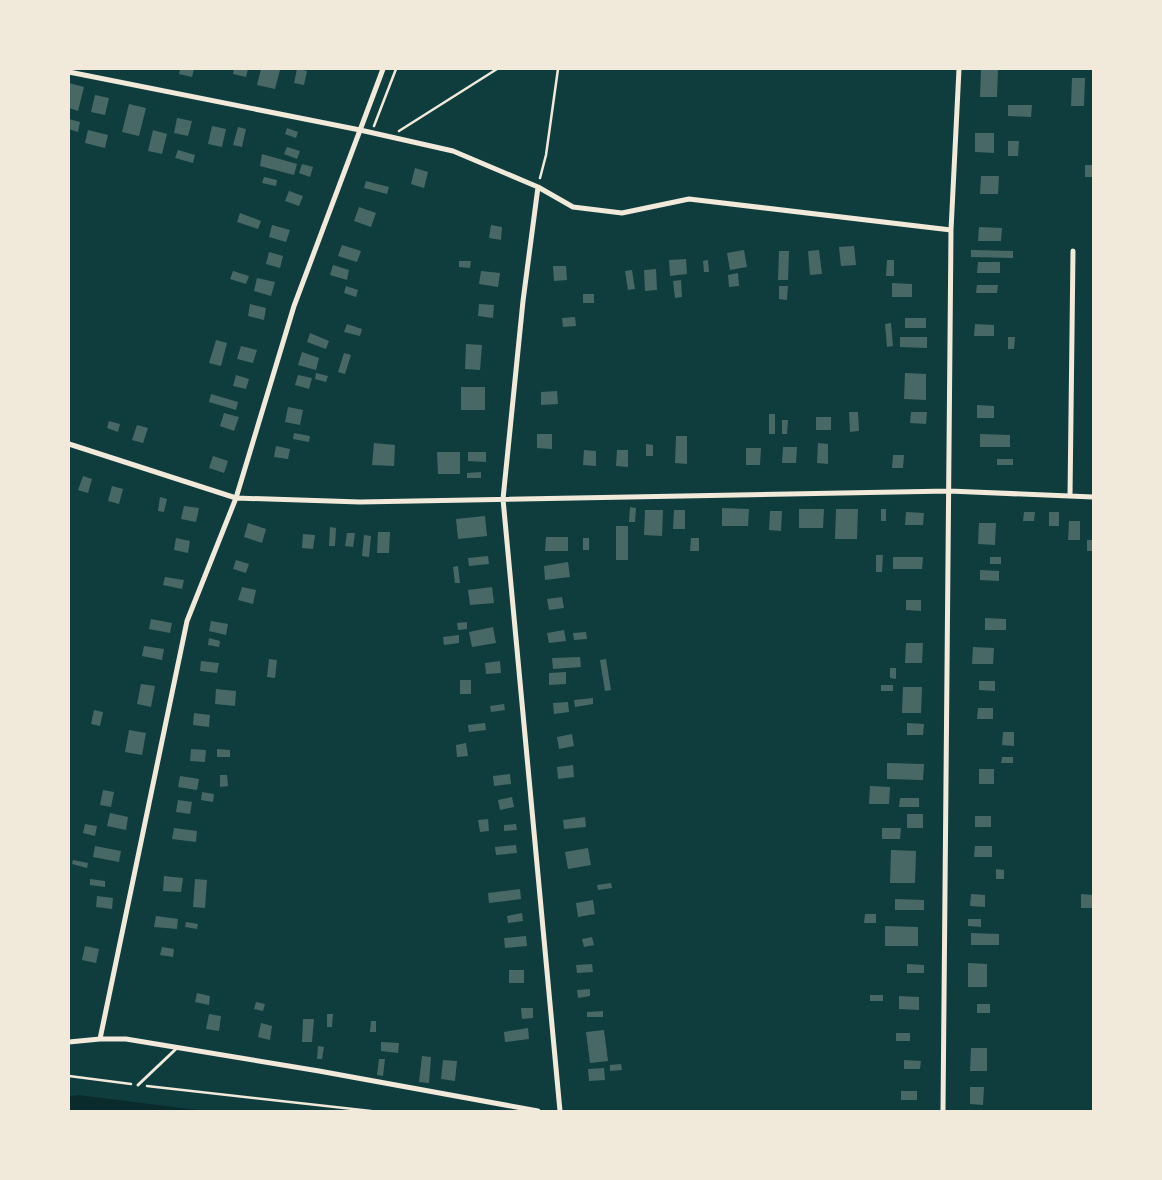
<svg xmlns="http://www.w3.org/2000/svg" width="1162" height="1180" font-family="'Work Sans',sans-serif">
<rect width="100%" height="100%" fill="#0f3d3e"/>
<!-- water -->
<path fill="#0a2a2b" d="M78 1095 205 1111H69V1096Z"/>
<!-- building -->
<path fill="#486865" d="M180 69H194L192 77 179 74Z
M234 69H248L246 77 233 74Z
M261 69 280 70 275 89 257 85Z
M297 69 307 71 304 85 294 83Z
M981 69H998L997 97H980Z
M1072 78H1085L1084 106H1071Z
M69 83 84 87 78 111 69 108Z
M95 95 109 98 105 115 91 112Z
M129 104 146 108 139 136 122 132Z
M1008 105H1032L1031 117 1008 116Z
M177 118 192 121 188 136 174 133Z
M69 119 80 122 78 132 69 129Z
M212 126 226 129 222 147 208 144Z
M238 127 246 129 242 147 233 145Z
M287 128 298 132 296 138 285 134Z
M88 130 108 135 105 148 85 143Z
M153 130 167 134 162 154 148 151Z
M975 133H994V153L975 152Z
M1008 141H1019L1018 156H1008Z
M287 147 300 151 297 159 284 154Z
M178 150 195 155 193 163 175 158Z
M262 154 297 164 294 175 260 166Z
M302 164 313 167 310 177 299 173Z
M1085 165H1093V177H1085Z
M415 168 428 172 424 188 411 184Z
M981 176H999L998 194H980Z
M264 177 277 180 276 186 262 183Z
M366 181 389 187 387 194 364 188Z
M289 191 303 196 299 206 285 201Z
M359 207 376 213 371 227 354 221Z
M240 213 261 221 258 229 237 222Z
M272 225 290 230 286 242 269 237Z
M491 225 502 227 501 240 489 238Z
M979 227 1002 228 1001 241H978Z
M342 245 361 251 357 262 338 256Z
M854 246 856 265 841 266 839 247Z
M744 250 747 267 730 270 727 253Z
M819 250 822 274 810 275 808 251Z
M971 250 1013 251V258L971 257Z
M779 251H789L788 280H778Z
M269 252 283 256 280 268 266 264Z
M686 259 687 274 670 276 669 260Z
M708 260 709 272H704L703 261Z
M887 260H894V276H886Z
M459 261H471L470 268 459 267Z
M978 262H1000V273H977Z
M333 265 349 270 347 280 330 275Z
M553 266H566L567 280 554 281Z
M656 269 657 290 645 291 644 270Z
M632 270 635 289 628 290 625 271Z
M233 271 249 276 246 284 230 279Z
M481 271 500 273 498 287 479 284Z
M738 273 739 286 729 287 728 275Z
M257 278 275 282 271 296 254 291Z
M681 280 682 297 675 298 673 281Z
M892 283 912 284V297H892Z
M977 285H998L997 293H976Z
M346 286 358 290 356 297 344 293Z
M779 286H788L787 300 779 299Z
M583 294H594V303H583Z
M250 304 266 308 264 320 248 316Z
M479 304 494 305 493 318 478 316Z
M575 317 576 326 563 327 562 318Z
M905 318H926V328H905Z
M891 323 893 346 887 347 885 324Z
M347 324 362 329 360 336 344 332Z
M975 324 994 325V336H974Z
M310 333 329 341 326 349 307 342Z
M900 337H927V348L900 347Z
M1008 337H1015L1014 349H1008Z
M216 340 227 343 221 366 209 363Z
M466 344 482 345 480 370 465 369Z
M241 346 257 350 253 363 237 359Z
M302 352 319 358 316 370 298 365Z
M344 353 351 355 345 374 338 372Z
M316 373 328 376 326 382 315 379Z
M905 373 926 374V400L904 399Z
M236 375 249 379 246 389 233 386Z
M298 375 312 378 309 389 295 385Z
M461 387H485V410H461Z
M557 391 558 404 541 405V392Z
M211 394 238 402 236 410 209 402Z
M977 405 994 406V418H977Z
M288 407 303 410 300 425 285 422Z
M849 412H858L859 431 850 432Z
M911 412H927L926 424 910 423Z
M224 413 239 417 234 431 220 426Z
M769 414H775V434H769Z
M816 417H831V430H816Z
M782 420H788L787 434H782Z
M109 421 120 424 118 432 107 428Z
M137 425 148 428 143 443 132 440Z
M294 433 310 436 309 442 293 439Z
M537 434H552V449L537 448Z
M980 434 1010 435V447H980Z
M676 436H687V464L675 463Z
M374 443 395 445 394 466 372 465Z
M818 443 828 444V464L817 463Z
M646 444 653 445V456H646Z
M276 446 290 449 288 459 274 457Z
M783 447H797L796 463H782Z
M746 448H761L760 465H746Z
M584 450 596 451V466L583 465Z
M617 450H628V467L616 466Z
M437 452H460V474H438Z
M468 452H486V462L468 461Z
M893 455H904L903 468H892Z
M213 456 228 461 224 473 209 468Z
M997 459H1013V465H997Z
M481 472V478H467V473Z
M83 476 92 479 88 493 78 490Z
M112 486 123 489 119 504 108 501Z
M160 497 167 499 164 512 158 511Z
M184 506 199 508 196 522 181 519Z
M630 507 636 508 635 522H629Z
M722 508 749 509 748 526H722Z
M799 509H824L823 528H799Z
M836 509H858L857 539H835Z
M881 509H886V521H881Z
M645 510H663L662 536 644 535Z
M674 510H685V529H673Z
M770 511H782L781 531 769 530Z
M906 512 924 513 923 525H905Z
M1024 512H1035L1034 521H1023Z
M1049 512H1059V526H1049Z
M485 516 487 536 458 539 456 519Z
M1069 521H1080V540H1068Z
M248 523 266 529 262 543 244 537Z
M979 523H996L995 545 978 544Z
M616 526H628V560H616Z
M330 527 336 528 335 546H329Z
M378 532H390L389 553H377Z
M347 533H355L353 547 345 546Z
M303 534 315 535 313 549 302 548Z
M364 535 371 536 369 557 362 556Z
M546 537H568V551H545Z
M176 538 190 541 188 553 174 550Z
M583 538H589V550H583Z
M691 538H699V551H690Z
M1087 540H1093V551H1087Z
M876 555H883L882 572H876Z
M488 556 489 564 469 566 468 558Z
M893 557H923L922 569H893Z
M990 557H1001V564H990Z
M236 560 249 564 246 573 233 569Z
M568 562 570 577 545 580 544 566Z
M458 566 460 583H455L453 567Z
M980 570 999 571V581L980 580Z
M165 577 184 580 182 589 163 585Z
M242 587 256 590 253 604 238 600Z
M492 587 494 603 470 605 468 590Z
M562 597 564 608 549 610 547 599Z
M906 600H921V611L906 610Z
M985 618 1006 619V630H985Z
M151 619 172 623 170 633 149 629Z
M211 621 228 624 226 635 209 631Z
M467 622V629L458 630 457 623Z
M493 627 496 643 472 647 469 632Z
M564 630 566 641 549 643 547 633Z
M586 632 587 639 574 640 573 633Z
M459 635V643L444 645 443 637Z
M209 638 220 641 219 647 208 645Z
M906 643H923L922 663H905Z
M144 646 164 649 162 660 142 656Z
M973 647 994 648 993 664H972Z
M580 657 581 667 553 669 552 658Z
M269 659 277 660 275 678 267 677Z
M606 659 611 690 605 691 600 660Z
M201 661 219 663 217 673 200 671Z
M500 661 501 673 486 674 485 663Z
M890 668H896V679L890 678Z
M566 672V684L549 685V673Z
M460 680H471V694H460Z
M979 681H995V691L979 690Z
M141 684 155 686 151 707 137 704Z
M881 685H893V691H881Z
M903 687H922L921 713H902Z
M216 689 236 691 235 706 215 704Z
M593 698V704L575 707 574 700Z
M568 702 569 712 554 714 553 703Z
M504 704 505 710 491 712 490 706Z
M978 708H993V719H977Z
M94 710 103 712 100 726 91 724Z
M194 713 210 715 209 727 193 725Z
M485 723 486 730 469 732 468 725Z
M907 723 924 724 923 735H907Z
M129 730 146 733 142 755 125 752Z
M1003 732H1014V746L1002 745Z
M572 734 574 746 559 749 557 737Z
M466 743 468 756 457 757 456 745Z
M191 749 206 750 205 762 190 761Z
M217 749 230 750V757H217Z
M1002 757H1013V763H1001Z
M887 763 924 764 923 780 887 779Z
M573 765 574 777 558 779 557 767Z
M979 769H994V784H979Z
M510 774 511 784 494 786 493 776Z
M220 775H227L228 786 220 787Z
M180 776 199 779 197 790 178 787Z
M870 786 890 787 889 804H869Z
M103 790 114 792 111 807 100 805Z
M202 792 214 794 213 802 201 800Z
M512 797 514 807 500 810 498 800Z
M900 798H919V807H899Z
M178 800 192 802 190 814 176 812Z
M110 813 128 817 126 830 107 826Z
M907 814H923V828H907Z
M975 816H991V827H975Z
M585 817 586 827 564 829 563 820Z
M488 819 489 831 480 832 478 820Z
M85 824 97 826 95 836 83 833Z
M516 824 517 830 504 831V825Z
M174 828 197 831 196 842 172 839Z
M882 828H901L900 839H882Z
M516 845 517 853 496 855 495 847Z
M95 846 121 851 119 862 93 857Z
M975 846H992V857H974Z
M588 848 591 865 568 869 565 852Z
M891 850 916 851 915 883H890Z
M73 860 88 863 87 868 72 864Z
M996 869 1004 870V879H996Z
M164 876 183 878 181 892 163 891Z
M90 879 105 881V887L90 885Z
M195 879 207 880 205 908 193 907Z
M611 883 612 888 598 890 597 885Z
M520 889 521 899 489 903 488 893Z
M971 894 985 895V907L970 906Z
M1081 894 1093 895V908H1081Z
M97 896 113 898 112 909 96 907Z
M895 899 924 900V910H895Z
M593 900 595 914 578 917 576 903Z
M522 913 523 921 508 923 507 916Z
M865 914H876V923H864Z
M156 916 178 919 177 929 154 927Z
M968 919H981V927L968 926Z
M186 922 198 924 197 929 185 927Z
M885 926 918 927V946H885Z
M971 933 999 934V945H971Z
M526 936 527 946 505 948 504 938Z
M592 937 594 945 584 947 582 939Z
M85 946 99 949 96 963 82 960Z
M162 947 174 949 173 957 160 955Z
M968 963 987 964V987H968Z
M592 964 593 972 577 973 576 965Z
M907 964 924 965V973H907Z
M509 970H524V983H509Z
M590 989V996L578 998 577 990Z
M197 993 210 996 209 1005 195 1002Z
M870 995H883V1001H870Z
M899 996 919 997V1010L899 1009Z
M256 1002 265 1004 263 1011 254 1009Z
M977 1004H990V1013H977Z
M521 1008H533V1018L522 1019Z
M603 1011V1017H587V1012Z
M209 1014 221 1016 219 1031 206 1029Z
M327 1014H333L332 1027H327Z
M303 1019H314L312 1042H302Z
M371 1021H376V1032H370Z
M261 1023 272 1026 270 1040 258 1037Z
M528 1028 529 1039 505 1042 504 1032Z
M604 1030 608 1061 590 1063 586 1032Z
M896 1033H910V1041H896Z
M381 1042 399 1043 398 1053 381 1051Z
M318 1046 324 1047 322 1059H317Z
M971 1048H987V1071H970Z
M422 1056 431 1057 429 1083 419 1082Z
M379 1059H385L383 1076 377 1075Z
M443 1060 457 1061 455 1081 441 1079Z
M904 1060 921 1061 920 1069H904Z
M621 1064 622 1070 610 1071V1065Z
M604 1068 605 1080 589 1081 588 1069Z
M970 1087H984L983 1105 970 1104Z
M901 1091H917V1100H901Z"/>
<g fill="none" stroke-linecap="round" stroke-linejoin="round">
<!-- path -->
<path stroke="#f1e9da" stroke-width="2.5" d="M374 126 396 69
M399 131 497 69
M540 178 546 155 558 69
M69 1076 131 1084
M147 1086 371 1111"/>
<!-- service -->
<path stroke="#f1e9da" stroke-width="3" d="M138 1085 177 1048"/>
<!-- minor -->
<path stroke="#f1e9da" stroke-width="5" d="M69 72 360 130 453 151 538 187 573 207 622 213 689 199 951 230
M538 187 523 301 503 499 560 1111
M69 444 236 498 360 502 949 491 1093 497
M1070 496 1073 251
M100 1039 187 621 236 498 294 306 383 69
M69 1042 100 1039H126L319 1071 538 1111
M943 1111 951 230 959 69"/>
</g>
<!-- border -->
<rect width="1162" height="1180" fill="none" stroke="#f1e9da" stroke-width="140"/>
</svg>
